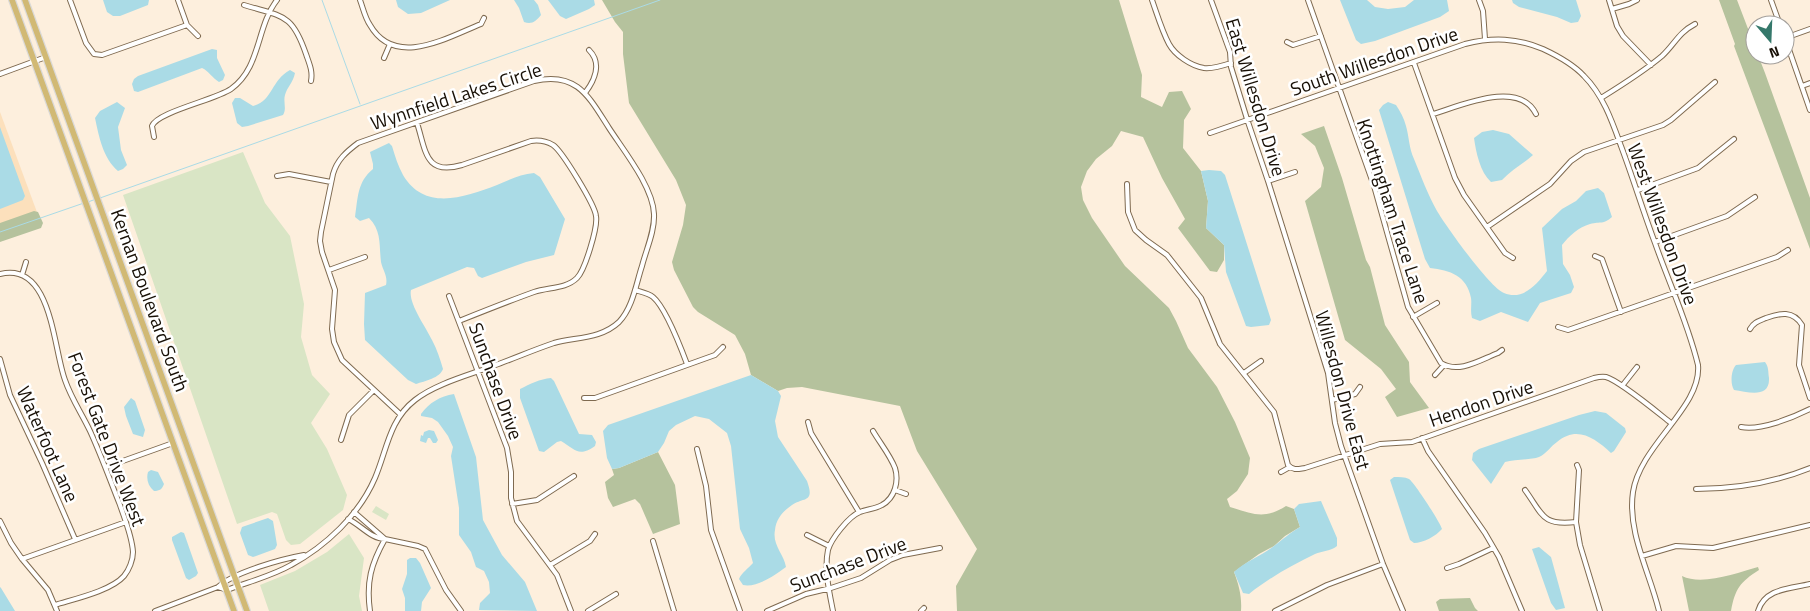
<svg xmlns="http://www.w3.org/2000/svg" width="1810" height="611" font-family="'Titillium Web',sans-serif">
<rect width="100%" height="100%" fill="#fdefdd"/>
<!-- built -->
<path fill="#fce0bc" d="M0 112 38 215 0 228Z"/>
<!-- green -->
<path fill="#d9e5c5" d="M243 152 265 203 290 236 304 304 301 337 312 375 330 394 311 423 327 449 347 495 343 510 300 544 291 545 286 540 277 514 272 512 237 524 123 195Z
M376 506 389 514 386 520 372 512Z
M349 534 364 558 359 596 362 611H269L260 585 295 571 327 552Z"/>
<!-- forest -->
<path fill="#b5c29d" d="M602 0H1119L1142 75 1141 97 1162 107 1169 92 1182 91 1191 109 1184 120 1183 148 1201 171 1208 201 1206 228 1224 245V260L1217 272 1210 271 1178 228 1185 219 1162 178 1143 137 1121 131 1112 146 1096 159 1087 171 1081 187 1083 200 1092 218 1125 266 1169 308 1176 321 1188 348 1217 387 1235 422 1250 458 1248 474 1237 491 1227 499 1230 507C1253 514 1264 520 1286 506L1294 509 1300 527 1285 536 1274 546 1259 554 1234 572C1239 585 1242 597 1241 611H957L956 586 977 549 917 451 900 406 802 387 787 388 778 391 751 375 745 354 735 335 698 312 693 307 674 270 672 262 683 225 686 205 676 180 629 103 623 54V32L615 22Z
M1719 0H1737L1755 47V55H1758L1765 73 1810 198V249L1734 46 1735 44Z
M1324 126 1342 178 1366 260 1370 267 1385 325 1409 362 1410 382 1429 408 1397 417 1385 397 1396 389 1381 369 1345 340 1305 201 1321 187 1324 168 1315 146 1301 134Z
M34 211 38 212 43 223 41 228 0 242V223Z
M658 452 675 485 680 524 653 534 640 504 635 499 613 507 608 498 605 482 614 475 612 469 619 468Z
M1758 567 1759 570C1740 582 1735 589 1731 611H1689L1682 576C1702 586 1737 573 1758 567Z
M1470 598 1475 608 1478 611H1439L1436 602 1440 599Z"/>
<!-- water -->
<path fill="#aadbe6" d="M103 0H149L148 5 120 16H113L107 12Z
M396 0H450L421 13 408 14 398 7Z
M514 0H534L538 5 541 15C536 21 532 25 524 22L519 8Z
M548 0H594L595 5 589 9 566 19 560 16Z
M1340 0H1367L1375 7 1388 9 1405 7 1414 0H1447L1449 11 1440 17 1375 41 1361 44 1356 40Z
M1512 0H1576L1581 16 1578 22 1571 23 1557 17 1519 7 1513 3Z
M212 49 217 50V58L225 75 223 80 219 82C212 78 209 71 202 68L138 92 134 91 132 84 134 79 138 76Z
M290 70 295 73C293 83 287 87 285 95 283 102 287 109 283 115L248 126 242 127 237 123 232 103 235 98H240L253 106C273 101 271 80 290 70Z
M117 102 125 108 118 127 121 150 127 165 123 169 118 171C103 158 99 137 95 118L100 111Z
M1388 102 1396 105C1400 111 1404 118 1406 126 1409 136 1409 149 1414 159 1421 176 1428 195 1437 211 1446 226 1490 288 1504 293 1523 301 1537 284 1547 271L1542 228 1562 209 1576 201 1586 191 1598 188 1604 193 1612 217C1603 225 1601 221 1590 224 1579 227 1569 236 1562 245L1563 264 1570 275 1574 287 1571 293 1540 303 1528 322 1501 312 1480 321 1472 318C1470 311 1472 304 1471 298 1467 276 1450 270 1430 268L1425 259 1379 110 1383 105Z
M0 127 25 196 23 200 0 209Z
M1493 130 1509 134 1533 155C1523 164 1511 170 1502 180L1491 182C1480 172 1476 152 1474 138L1482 132Z
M389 143 392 146C395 156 398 166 403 175 425 212 465 197 497 185 509 180 521 174 534 173L540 177 565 219 554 255 526 262 482 278 478 276 474 268 467 267 411 290C408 303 426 327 432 340 437 349 440 359 443 369 440 378 425 381 416 384L408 380 365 340 364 324 365 293 386 285C388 276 383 271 381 262 379 246 382 231 369 218L360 221 355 217C358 198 357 182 373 169V164L370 152Z
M1209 170 1221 171 1225 175 1271 320 1269 325 1251 327 1246 326 1226 272 1224 245 1206 228 1208 201 1201 171Z
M1765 362C1769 367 1768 372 1769 378 1770 399 1748 392 1734 390 1730 384 1731 370 1736 365Z
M751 375 778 391 781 396 775 421 778 437 807 481C815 503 804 497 792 505 783 511 776 519 775 530 772 545 784 554 786 567 775 575 757 588 743 585L739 579C742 572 748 569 753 563L749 548 740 529 731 446 727 433 709 419 695 416 676 425 669 431 664 443 658 452 619 468 612 469 607 458 603 431 608 425Z
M551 378 554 381 579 434 592 435 596 442 595 446C578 458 575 449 561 441L557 442 544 452 539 451 520 398V389C530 384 540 379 551 378Z
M454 394 476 457 483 520 502 555 525 582 537 611 479 610 480 603 490 593 489 582 484 571 476 567 471 552 459 535V508L451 456 453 447 448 436 438 422 432 418 421 416V414C429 403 440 396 454 394Z
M131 398 135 401 145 430 143 437 133 434 126 416 124 407Z
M1595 411 1606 413 1625 428 1626 432 1614 451 1611 453C1595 438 1577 425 1557 442 1551 446 1546 454 1539 457 1531 460 1515 459 1505 462L1491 484 1472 460 1473 453 1479 449 1579 415Z
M429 430 434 431 438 440 436 443H433L430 438H428L426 443 420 441 421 435 423 436 424 432Z
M151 470 158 472 164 484C162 489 160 491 154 491 148 486 146 479 148 472Z
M1394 477C1399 477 1405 477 1409 479 1414 482 1440 522 1442 529 1436 536 1423 543 1414 543L1410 540 1390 480Z
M1321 501 1337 538V546C1331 551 1322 551 1315 554 1292 565 1269 578 1249 594L1243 593 1234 572C1246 561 1261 556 1274 546 1283 539 1290 533 1300 527L1294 509 1299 504Z
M268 518 273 521 277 545 275 549 253 557 248 555 240 533 242 527Z
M181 532 184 533 198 573 196 576 189 580 186 578 172 540V537Z
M1539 547 1551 557 1565 608 1556 610 1551 603 1532 549Z
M410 558H416L420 563 431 588 422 602 421 611H405V598L402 589 407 574V560Z
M0 587 1 588 15 611H0Z"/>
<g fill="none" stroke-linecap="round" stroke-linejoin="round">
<!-- stream -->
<path stroke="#aadbe6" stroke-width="1" d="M322 0 360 104
M100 198 660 0
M88 202 96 199
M0 232 84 203"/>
<!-- minor casing -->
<g stroke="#7f6a50" stroke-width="6">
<path id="minor" d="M70 0 86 43 94 54 102 55 187 25
M178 0 187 25 198 36
M360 0C363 8 365 18 370 25 395 69 448 37 481 24L484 18
M1152 0C1157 14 1162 31 1169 44 1175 55 1191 66 1204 68 1213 69 1222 66 1231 63
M1211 0 1230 52 1231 67 1247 119 1268 181 1328 373 1335 423 1341 446 1383 564 1403 611
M1308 0 1374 186 1408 307 1441 363C1459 374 1480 360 1498 353L1502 350
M1479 0 1483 11 1485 39
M1609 0 1617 26 1623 36 1651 65
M1771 0 1780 25
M244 5C283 17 292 13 306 54 309 63 313 71 311 81
M1612 9 1629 4 1637 0
M1785 38 1810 110
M1785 38 1810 29
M1287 42 1293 45 1321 36
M384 58 390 44
M1414 63 1455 178 1464 195 1505 253 1513 258
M0 74 46 57
M1802 86 1810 83
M585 93C595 80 602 63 589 50
M1601 98C1622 85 1643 72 1662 56 1675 44 1678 33 1695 24
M1433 114C1460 106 1519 79 1536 114
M417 123C426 151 425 176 462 165L531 141C538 140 546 141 553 145 562 151 595 205 596 216 598 227 585 270 577 278 566 289 548 287 534 292 509 301 484 311 459 321
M1210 133 1465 44C1493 37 1517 38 1543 49 1558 56 1573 64 1584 76 1603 95 1612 121 1621 146 1633 178 1643 211 1655 243 1669 283 1688 323 1698 365 1702 407 1640 445 1633 492 1627 532 1650 573 1659 611
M154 137 152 126C157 112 215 100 231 89 261 68 256 27 277 0
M277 176 289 174 331 182
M1268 181 1295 172
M1127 184 1128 212 1135 230 1146 240 1167 255 1201 298 1220 344 1274 412 1288 465C1294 471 1298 469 1305 468L1380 444 1412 442 1594 378C1598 377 1602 376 1606 377 1620 381 1657 412 1671 423
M1638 190 1698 168 1734 139
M1487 227 1550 184 1571 161 1584 152 1663 125 1671 120 1715 82
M1655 242 1727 216 1755 197
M1595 256 1602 259 1621 312
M329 270 365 257
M0 274C52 261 53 348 65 380 71 398 82 414 90 431 101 455 110 480 120 505 125 520 132 536 133 552 133 560 129 570 124 576 111 591 74 599 55 605
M22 275 26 262
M635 290C641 292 648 293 653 297 666 308 681 348 687 364
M449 296 507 448 511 472V498L517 521 557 575 571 611
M1413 317 1437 303
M1558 327 1568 330 1571 329 1777 257 1788 250
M1750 329C1754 322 1759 321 1766 318 1780 313 1793 310 1802 325L1799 365 1810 398
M0 359 10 395 42 463 75 539
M1244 373 1261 361
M1435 375 1444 365
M1622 386 1637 367
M584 398H595L715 355 723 347
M1332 400 1355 394 1360 387
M808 422 811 433 859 512
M1741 427C1760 431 1792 418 1810 409
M1422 438 1428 451 1485 533 1499 557 1522 611
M341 440 349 415 374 390
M697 449 706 486 711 530 740 611
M1577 465 1579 470 1576 522 1580 545 1600 611
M106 467 173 443
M1281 472 1290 467
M1696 489C1736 489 1773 483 1810 468
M895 490 906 494
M1525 490C1543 515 1542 526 1576 522
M512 504 537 500 574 476
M348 519C361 525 371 539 385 539L354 512
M0 521 11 543 22 559 48 590 57 611
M807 535 829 546
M653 541 674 611
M1642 556 1676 546 1713 548 1810 525
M22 559 126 522
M550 565 590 541 595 534
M1447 568 1459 564 1493 548
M218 587 227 590C248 582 272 576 291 565 326 546 359 515 375 478 387 450 389 420 415 400 435 384 469 375 493 366 513 359 533 350 554 343 576 337 601 339 619 322 633 307 636 284 642 266 646 250 655 231 654 214 653 187 624 151 609 128 589 97 577 71 534 81L358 143C346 152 337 160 333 174L321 232 320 241 322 252 335 290 332 329 334 342 342 360 400 414
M155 611 218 587C234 572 282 559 304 555
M370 611C366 582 371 564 385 539L418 546 425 549 446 590 461 611
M588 611 616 594
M767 611 806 594 831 588 861 578 890 560 903 555 940 548
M833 611C829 591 824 569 828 550 831 539 849 516 860 512 867 509 875 509 882 505 895 498 899 481 895 468 890 455 880 443 873 431
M921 611 924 608
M1275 611 1327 585 1383 564
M1758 611C1765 588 1790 589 1810 584"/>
</g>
<!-- primary casing -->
<g stroke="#dad9d7" stroke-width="8">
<path id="primary" d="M12 0 234 611
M25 0 247 611"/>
</g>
<!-- minor -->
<use href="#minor" stroke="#fff" stroke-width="4"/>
<!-- primary -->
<use href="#primary" stroke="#d1b974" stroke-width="5.5"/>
</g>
<g text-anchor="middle" stroke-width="5" stroke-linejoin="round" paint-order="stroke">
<!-- street labels -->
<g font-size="19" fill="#181006" stroke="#fff">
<text transform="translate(1374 61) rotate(-19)" y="7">South Willesdon Drive</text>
<text transform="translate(456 96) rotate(-18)" y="7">Wynnfield Lakes Circle</text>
<text transform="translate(1256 97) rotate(73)" y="7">East Willesdon Drive</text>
<text transform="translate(1393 211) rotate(72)" y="7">Knottingham Trace Lane</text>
<text transform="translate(1663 224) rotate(70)" y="7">West Willesdon Drive</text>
<text transform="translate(150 300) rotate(70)" y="7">Kernan Boulevard South</text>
<text transform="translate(496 381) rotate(70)" y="7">Sunchase Drive</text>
<text transform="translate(1343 390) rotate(75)" y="7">Willesdon Drive East</text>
<text transform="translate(1481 403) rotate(-19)" y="7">Hendon Drive</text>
<text transform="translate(107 439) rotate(69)" y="7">Forest Gate Drive West</text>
<text transform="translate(48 444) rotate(66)" y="7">Waterfoot Lane</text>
<text transform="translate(848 564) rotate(-21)" y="7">Sunchase Drive</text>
</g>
</g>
<!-- north arrow -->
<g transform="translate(1770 40) rotate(161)"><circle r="24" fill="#ffffff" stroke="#a39f9b"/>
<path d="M0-4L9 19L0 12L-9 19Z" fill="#35786b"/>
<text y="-8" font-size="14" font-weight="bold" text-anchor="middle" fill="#181006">N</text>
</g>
</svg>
